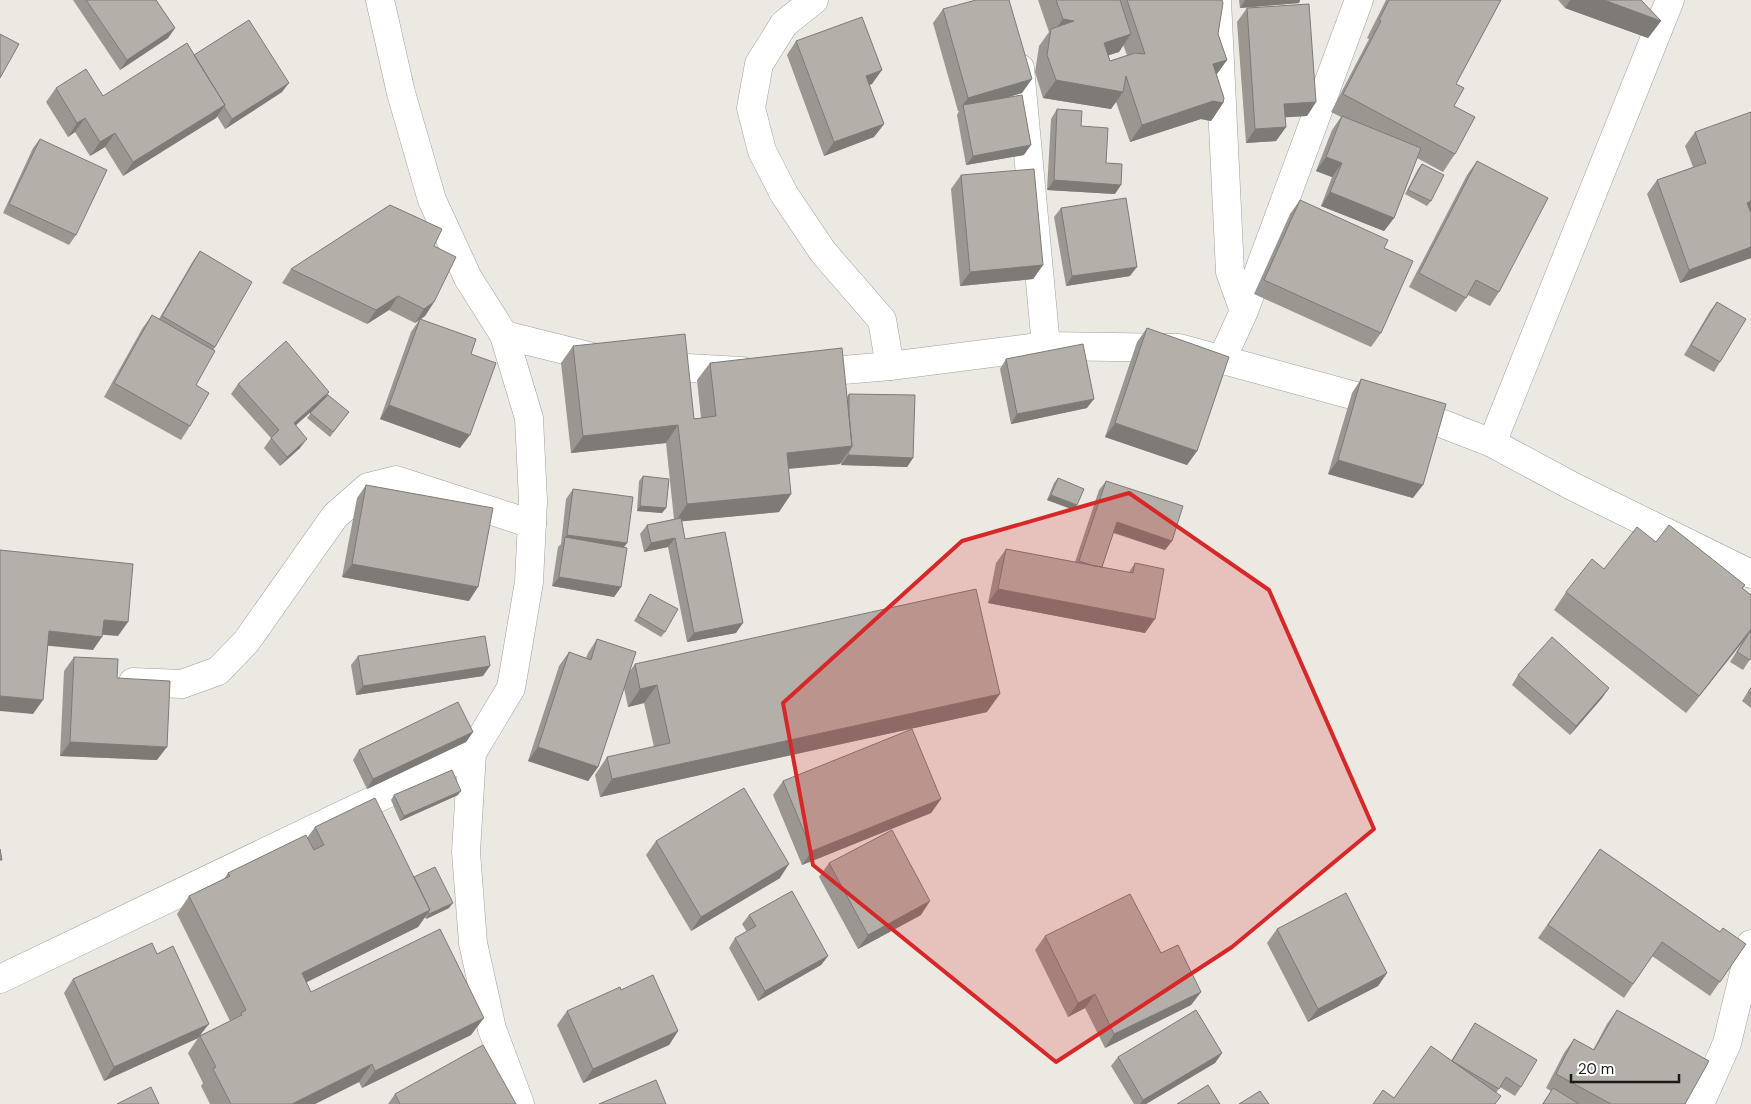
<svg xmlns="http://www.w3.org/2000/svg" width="1751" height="1104" font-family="'DM Sans',sans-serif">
<rect width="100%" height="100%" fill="#ebe9e2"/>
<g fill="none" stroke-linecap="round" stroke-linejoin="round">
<!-- minor casing -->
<g stroke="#9f9f9f" stroke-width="29">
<path id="minor" d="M814 0 784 24 759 64 751 108 762 151 784 194 823 252 882 320 890 366
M1217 0 1230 272 1244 311
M1020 68 1046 346
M1222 359 1244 311 1359 0
M1492 443 1670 0
M133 682 182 684 218 671 246 642 335 516 368 487 396 480 532 524
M0 979 472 753
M1700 1104 1727 1043 1751 944"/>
</g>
<!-- tertiary casing -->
<g stroke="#9f9f9f" stroke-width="29">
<path id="tertiary" d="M380 0 401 93 432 200 468 278 504 335 529 418 533 501 529 582 511 688 472 753 466 852 473 943 492 1029 520 1104
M504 335 605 360
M650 366 742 371
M808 373 890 366 1046 346 1179 348 1407 410 1492 443 1572 486 1751 574"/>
</g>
<!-- minor -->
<use href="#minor" stroke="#fff" stroke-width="28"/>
<!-- tertiary -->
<use href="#tertiary" stroke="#fff" stroke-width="28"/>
</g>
<!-- wall -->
<path fill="#9b9690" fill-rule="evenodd" d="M73 0H156L175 28 168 38 120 70Z
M1038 0H1222L1218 34 1227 60 1216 75 1223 103 1211 121 1201 119 1130 142 1116 102 1111 109 1043 98 1035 72 1039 46 1049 32ZM1123 45 1127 55 1110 61 1108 55 1119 52Z
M1239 0H1300L1299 3 1240 8Z
M1386 0H1501L1456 84 1454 106 1455 154 1443 172 1417 158 1394 218 1384 231 1321 206 1332 177 1316 171 1332 130 1341 117 1331 112 1369 39 1367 38Z
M1558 0H1641L1661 21 1648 38 1565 8Z
M1247 8 1316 102 1307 116 1285 117 1286 127 1276 141 1246 143 1237 22Z
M943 9 1022 93 1011 96 1024 155 966 165 957 115 959 111H958L933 23Z
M796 41 872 84 869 85 884 124 874 137 824 156 787 55Z
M194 55 282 92 225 129 217 116 216 118 123 176 105 147 90 156 75 132 68 137 46 102 56 88 103 96Z
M1057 109 1081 126 1106 163 1115 194 1047 190 1051 119Z
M1695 132 1751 214V258L1680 283 1647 194 1657 180 1693 167 1685 146Z
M40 139 76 235 69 245 3 213 33 148Z
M1477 161 1499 292 1490 306 1468 295 1456 312 1409 287 1467 175Z
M1422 164 1431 201 1427 206 1405 194 1418 169Z
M961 175 1043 265 1033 279 960 286 951 189Z
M1300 200 1384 248 1381 333 1371 347 1254 294 1290 214Z
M1061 208 1130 276 1066 286 1054 217Z
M434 246V302L425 316 421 319 471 354 460 448 380 419 411 332 420 319 415 323 389 310 367 324 282 283 291 269Z
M200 251 215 347 196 385 190 426 181 440 104 397 142 329 152 315 159 319 193 261Z
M1717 302 1720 362 1714 372 1684 355 1710 311Z
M1147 328 1197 451 1187 465 1105 437 1137 342Z
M573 346 694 419 701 418 697 380 710 363 847 397 849 394 913 458 907 467 841 465V462L840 464 788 469 791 494 779 512 682 521 685 539 736 633 687 642 668 547 644 552 640 534 647 525 674 519 666 443 571 453 561 363Z
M1006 359 1087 408 1011 424 1000 369Z
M1361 379 1413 498 1328 474 1352 393Z
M238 384 329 392 326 397 349 412 330 437 307 418 315 408 296 425 300 448 280 466 264 448 271 438 231 394Z
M643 476 666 508 662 513 637 511 639 481Z
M1058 478 1074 510 1047 500 1054 483Z
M1106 481 1172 541 1165 550 1113 533 1102 567 1129 572 1135 563 1145 633 988 603 996 563 1006 549 1075 562 1099 490Z
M366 485 469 601 342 577 357 498Z
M573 489 627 543 624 547 621 587 614 597 552 586 558 547 561 544 566 499Z
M1656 542 1745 585 1743 588 1751 658 1743 670 1730 662 1742 643 1686 713 1554 610 1566 592 1604 569Z
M650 594 665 632 661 637 634 621Z
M597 639 630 671 635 664 987 712 600 797 595 775 607 757 654 747 644 703 628 707 624 688 598 767 588 781 528 761 559 666 569 652 586 658 588 653Z
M358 656 483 676 356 695 351 665Z
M74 657 117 678 157 760 60 756 64 671Z
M1518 675 1609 688 1602 698 1570 735 1512 685Z
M1751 687V708L1742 701Z
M473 732 466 742 367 789 353 760 359 750Z
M783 781 941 799 931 813 802 865 773 795Z
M394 795H458L400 821 391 800Z
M315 827 414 877 449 908 426 919 425 917 418 927 306 982 311 992 471 1035 362 1088 359 1082 315 1104H210L201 1086 203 1083 188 1053 198 1038 104 1081 64 993 73 979 157 954 201 1035 230 1021 177 914 189 896 224 879 228 873 307 838Z
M656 841 780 878 691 931 646 855Z
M1600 849 1720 932 1746 944 1710 996 1652 956 1624 998 1538 938Z
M829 863 921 915 858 949 819 877Z
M749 915 828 956 821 965 758 1001 729 948 735 938 747 932 742 924Z
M1277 929 1387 973 1378 986 1308 1022 1267 943Z
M1045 936 1161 953 1201 992 1191 1005 1105 1048 1085 1008 1068 1017 1035 950Z
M621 990 678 1031 669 1045 583 1083 557 1025 567 1011Z
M1617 1010 1685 1104H1542L1551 1091 1546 1088 1564 1053 1574 1039 1593 1050 1607 1024Z
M1475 1023 1521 1087 1515 1096 1500 1087 1496 1093 1394 1098 1451 1061Z
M1222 1053 1215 1063 1146 1104H1134L1111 1066 1118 1057Z
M395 1094 516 1104H388Z"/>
<!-- shaded-wall -->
<path fill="#7e7a76" d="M1245 0H1300L1299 3 1240 8Z
M1570 0H1604L1661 21 1648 38 1565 8Z
M1063 19 1074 21 1050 37Z
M175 28 168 38 120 70 127 60Z
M1131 34 1119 52 1091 61 1104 43Z
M1227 60 1214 78 1213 64Z
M882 70 872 84 856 90 866 76Z
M1032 79 1022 93 964 110 963 105 958 111 968 98Z
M1056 80 1123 92 1111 109 1043 98Z
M289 83 282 92 225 129 232 119Z
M1213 101 1223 103 1211 121 1201 119 1130 142 1142 125Z
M1316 102 1307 116 1274 118 1284 104Z
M225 105 216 118 123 176 133 162Z
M85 118 75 132 68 137 77 123Z
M884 124 874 137 824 156 834 142Z
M1286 127 1276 141 1246 143 1255 129Z
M115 133 105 147 90 156 100 142Z
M1031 145 1024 155 966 165 973 156Z
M1326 157 1342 163 1332 177 1316 171Z
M1054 180 1121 185 1115 194 1047 190Z
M1330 192 1394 218 1384 231 1321 206Z
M1751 201V212L1737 217 1747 203Z
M1751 247V258L1680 283 1689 270Z
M1043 265 1033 279 960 286 970 272Z
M1137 267 1130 276 1066 286 1072 276Z
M398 296 389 310 367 324 376 310Z
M434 302 425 316 415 323 424 309Z
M329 392 323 401 287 433 294 423Z
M1094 399 1087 408 1011 424 1017 414Z
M389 405 470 435 460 448 380 419Z
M1115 423 1197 451 1187 465 1105 437Z
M678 425 666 443 571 453 583 436Z
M307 439 300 448 280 466 287 457Z
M852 446 840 464 774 470 787 453Z
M848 455 913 458 907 467 841 465Z
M1338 460 1423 485 1413 498 1328 474Z
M791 494 779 512 675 522 687 504Z
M1051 495 1077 505 1074 510 1047 500Z
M640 506 666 508 662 513 637 511Z
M1117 522 1172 541 1165 550 1110 531Z
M567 535 627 543 620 552 565 538Z
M675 538 668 547 644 552 651 543Z
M352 564 478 587 469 601 342 577Z
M559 577 621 587 614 597 552 586Z
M998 589 1155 619 1145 633 988 603Z
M104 620 128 622 118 636 94 634Z
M743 623 736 633 687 642 694 633Z
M1751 629 1742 642 1686 713 1699 696Z
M49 631 102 637 93 650 40 645Z
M490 666 483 676 356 695 363 686Z
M657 685 644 703 628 707 640 689Z
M1609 688 1602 698 1570 735 1576 726Z
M1000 694 987 712 600 797 612 779Z
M0 696 43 700 33 714 0 711Z
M473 732 466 742 367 789 373 779Z
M70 742 167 747 157 760 60 756Z
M538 747 598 767 588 781 528 761Z
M461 791 458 795 400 821 404 816Z
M941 799 931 813 802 865 812 851Z
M789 864 780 878 691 931 701 917Z
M930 901 921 915 858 949 868 935Z
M453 903 449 908 426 919 429 914Z
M430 910 418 927 289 991 302 973Z
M828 956 821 965 758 1001 765 991Z
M1387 973 1378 986 1308 1022 1318 1009Z
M1201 992 1191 1005 1105 1048 1114 1034Z
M1095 994 1085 1008 1068 1017 1078 1003Z
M484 1018 471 1035 362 1088 375 1071Z
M209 1024 198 1038 104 1081 114 1067Z
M678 1031 669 1045 583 1083 593 1069Z
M1222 1053 1215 1063 1146 1104H1140L1143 1100Z
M372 1064 359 1082 315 1104H292Z"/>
<!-- building -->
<path fill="#b4afa8" stroke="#7e7a76" d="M86 0H156L175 28 127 60Z
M976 0H1009L1032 79 968 98 943 9Z
M1056 0H1120L1131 34 1104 43 1110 61 1135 53 1145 54 1127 0H1222L1223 3 1218 34 1227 60 1213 64 1224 98 1223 103 1213 101 1142 125 1126 76 1123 92 1056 80 1047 55 1051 29 1074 21 1063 19Z
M1389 0H1501L1456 84 1464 88 1454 106 1475 117 1455 154 1343 94 1381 21 1379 20Z
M1604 0H1641L1661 21Z
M1309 4 1316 102 1284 104 1286 127 1255 129 1247 8Z
M862 17 882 70 866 76 884 124 834 142 796 41Z
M249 20 289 83 232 119 224 107 225 105 194 55Z
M0 34 19 44 0 78Z
M187 43 225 105 133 162 115 133 100 142 85 118 77 123 56 88 86 69 103 96Z
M1022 95 1031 145 973 156 963 105Z
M1057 109 1082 111 1081 126 1108 128 1106 163 1122 164 1121 185 1054 180Z
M1751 112V201L1747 203 1751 213V247L1689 270 1657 180 1706 163 1695 132Z
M1342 116 1421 148 1394 218 1330 192 1342 163 1326 157Z
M40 139 107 170 76 235 9 204Z
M1477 161 1548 198 1499 292 1476 280 1466 298 1419 273Z
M1422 164 1444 175 1431 201 1408 190Z
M1034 169 1043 265 970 272 961 175Z
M1126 198 1137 267 1072 276 1061 208Z
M1300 200 1388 240 1384 248 1413 261 1381 333 1264 280Z
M390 205 442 229 434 246 456 257 434 302 424 309 398 296 376 310 291 269Z
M200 251 252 282 215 347 162 316Z
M1717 302 1746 319 1720 362 1691 345Z
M152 315 215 351 196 385 209 393 190 426 114 383Z
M420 319 476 339 471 354 496 363 470 435 389 405Z
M1147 328 1229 357 1197 451 1115 423Z
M685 334 694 419 716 416 710 363 842 348 852 446 787 453 791 494 687 504 678 425 583 436 573 346Z
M286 341 329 392 294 423 307 439 287 457 271 438 279 430 238 384Z
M1083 344 1094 399 1017 414 1006 359Z
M1361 379 1446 404 1423 485 1338 460Z
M849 394 915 395 913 458 848 455V453L852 446 849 413Z
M328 395 349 412 333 432 310 413Z
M643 476 669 479 666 508 640 506Z
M1058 478 1084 489 1077 505 1051 495Z
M1106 481 1183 506 1172 541 1117 522 1102 567 1094 566 1079 561Z
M366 485 493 508 478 587 352 564Z
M573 489 633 497 627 543 567 535Z
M681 518 685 539 725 532 743 623 694 633 675 538 651 543 647 525Z
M1669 525 1745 585 1742 588 1751 595V629L1699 696 1566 592 1592 559 1604 569 1637 527 1656 542Z
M565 537 627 548 621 587 559 577Z
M1006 549 1133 573 1135 563 1164 569 1155 619 998 589Z
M0 550 133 564 128 622 104 620 102 637 49 631 43 700 0 696Z
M976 589 1000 694 612 779 607 757 670 743 657 685 640 689 635 664Z
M650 594 678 609 665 632 638 616Z
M1751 630V658L1750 660 1737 652Z
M485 636 490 666 363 686 358 656Z
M1552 637 1609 688 1576 726 1518 675Z
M597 639 636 652 598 767 538 747 569 652 591 660Z
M74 657 118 659 117 678 170 681 167 747 70 742Z
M1751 688V694L1748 692Z
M458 702 473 732 373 779 359 750Z
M912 729 941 799 812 851 783 781Z
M452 770 461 791 404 816 394 795Z
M744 788 789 864 701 917 656 841Z
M375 798 430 910 302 973 311 992 440 929 484 1018 375 1071 372 1064 292 1104H231L213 1069 216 1067 200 1036 242 1015 241 1013 246 1010 189 896 230 876 228 873 306 835 314 850 324 845 315 827Z
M892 830 930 901 868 935 829 863Z
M0 849 2 860H0Z
M1600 849 1720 932 1723 928 1746 944 1720 982 1662 942 1633 984 1548 925Z
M435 867 453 903 429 914 428 912 430 910 414 877Z
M792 891 828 956 765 991 735 938 756 926 749 915Z
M1346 893 1387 973 1318 1009 1277 929Z
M1130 894 1161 953 1178 945 1201 992 1114 1034 1095 994 1078 1003 1045 936Z
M152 943 157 954 173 946 209 1024 114 1067 73 979Z
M653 975 678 1031 593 1069 567 1011 620 987 621 990Z
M1196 1010 1222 1053 1143 1100 1118 1057Z
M1617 1010 1709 1061 1685 1104H1611L1556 1074 1574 1039 1594 1050Z
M1475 1023 1537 1060 1521 1087 1506 1077 1499 1089 1452 1061Z
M483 1045 516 1104H400L395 1094Z
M1431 1046 1501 1096 1495 1104H1373L1383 1090 1394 1098Z
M656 1080 666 1104H599Z
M1208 1085 1220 1104H1177Z
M151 1087 159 1104H117Z
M1553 1088 1579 1104H1543Z
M1260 1091 1269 1104H1239Z"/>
<!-- marked area -->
<path fill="#d62828" fill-opacity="0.2" stroke="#d62828" stroke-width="4" stroke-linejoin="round" d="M1129 493 1269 590 1374 829 1232 947 1056 1062 813 865 783 703 962 541Z"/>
<!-- scale -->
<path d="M1571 1074v8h108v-8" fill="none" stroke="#1b1b1b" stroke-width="2.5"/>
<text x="1578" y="1074" font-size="15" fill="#1b1b1b" stroke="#ffffff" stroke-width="4" paint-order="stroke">20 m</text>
</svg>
